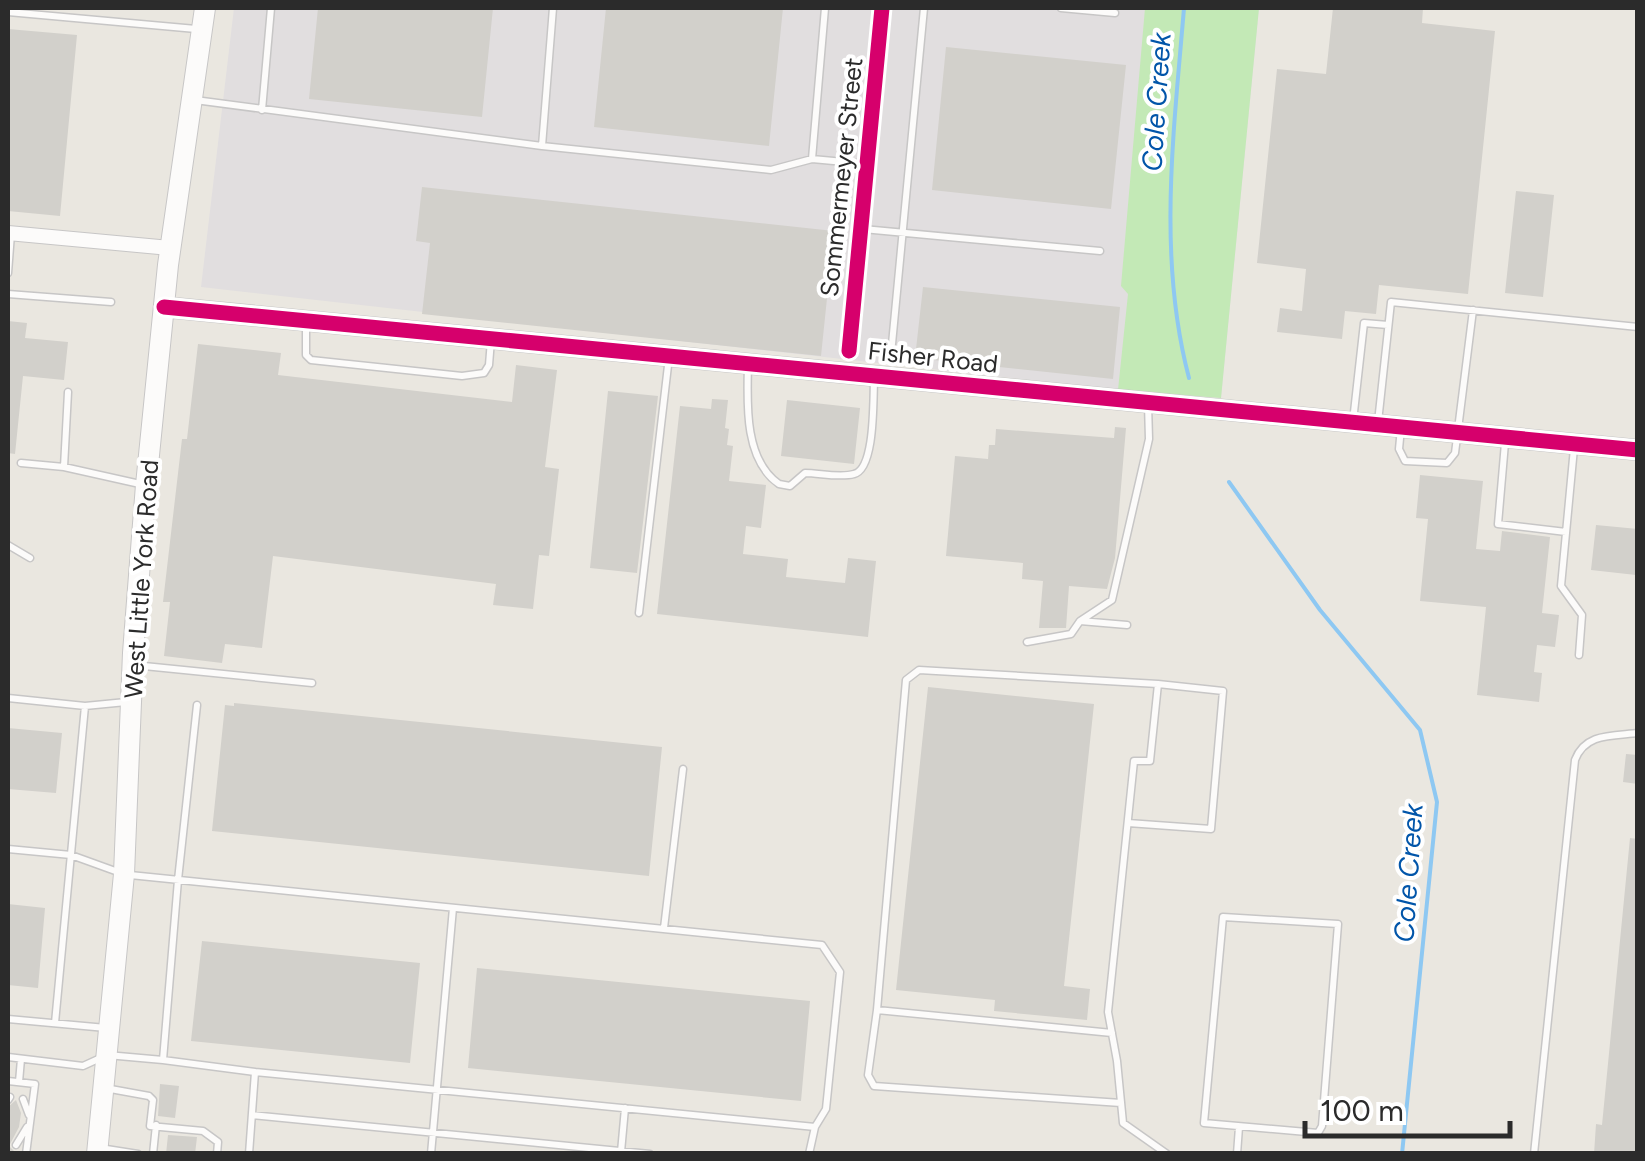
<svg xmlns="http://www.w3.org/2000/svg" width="1645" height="1161" font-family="Figtree,sans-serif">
<rect width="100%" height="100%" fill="#eae7e0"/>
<!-- industrial -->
<path fill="#e1dedf" d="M234 8H1259L1221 398 1118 390 201 287Z"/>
<!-- green -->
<path fill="#c3e9b6" d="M1145 8H1259L1221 398 1118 390 1128 294 1121 286Z"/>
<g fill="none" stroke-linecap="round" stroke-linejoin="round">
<!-- stream -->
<path stroke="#8ec8f2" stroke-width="4" d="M1184 8C1174 130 1157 257 1189 378
M1229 482 1320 610 1420 730 1437 802 1402 1154"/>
</g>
<!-- building -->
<path fill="#d2d0cb" d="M318 8H493L482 117 309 99Z
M606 8H783L769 146 594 127Z
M1333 8H1423L1422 23 1495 31 1468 294 1379 285 1376 314 1345 311 1342 339 1277 332 1280 308 1302 311 1306 269 1257 263 1277 69 1326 74Z
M8 29 77 35 60 216 8 211Z
M946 47 1126 65 1111 209 932 190Z
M422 187 834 231 821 356 422 314 430 243 416 241Z
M1516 191 1554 195 1543 297 1505 293Z
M923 287 1120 307 1113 379 915 358Z
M8 321 27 323 25 338 68 342 64 380 23 376 15 454 8 453Z
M198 344 281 353 278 375 512 402 516 365 557 370 545 467 559 469 549 556 539 555 533 609 493 605 496 584 273 556 262 648 225 644 222 663 164 656 170 602H163L182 439H187Z
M608 391 658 396 637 573 590 568Z
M712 399 728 400 725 428 729 429 727 445 733 446 729 481 766 485 761 528 746 526 743 554 788 559 786 577 845 583 848 558 876 561 868 637 657 614 680 406 711 409Z
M787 400 860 408 854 464 781 456Z
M1115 427 1126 428 1115 558 1107 589 1069 586 1066 628H1039L1043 581 1022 579 1023 563 946 556 955 456 988 459 989 445H995L996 429 1114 438Z
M1420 475 1483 481 1476 549 1500 551 1502 531 1550 537 1542 613 1559 615 1555 647 1537 645 1534 672 1542 673 1539 702 1477 695 1486 607 1420 601 1428 519 1416 518Z
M1596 525 1638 529 1636 575 1591 570Z
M928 687 1094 704 1064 986 1090 989 1087 1020 994 1011 995 1000 896 990Z
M234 703 662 747 649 876 212 831 225 705 234 706Z
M8 728 62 733 56 793 8 789Z
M1626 754 1638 755V784L1623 782Z
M1630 838 1638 839V1154H1594L1596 1124 1602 1125Z
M8 904 45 908 38 988 8 985Z
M202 941 420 963 410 1063 191 1041Z
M477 968 810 1001 801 1101 468 1068Z
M160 1084 179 1086 175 1118 158 1116Z
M16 1100 21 1113 19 1127 9 1146 15 1152 8 1154V1107Z
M168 1135 197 1137 195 1154H166Z"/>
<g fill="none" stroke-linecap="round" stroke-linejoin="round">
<!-- lane casing -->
<g stroke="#c7c6c6" stroke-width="9">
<path id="lane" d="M1061 8 1115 13
M8 12 196 29
M195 100 542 146 771 170 812 159 866 164
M262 110 271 8
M542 146 553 8
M812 159 825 8
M863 229 1100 251
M8 273 11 234
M8 294 111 302
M306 324V355L311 360 462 376 484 373 489 365 491 340
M892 344 924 8
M748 365C747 403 744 460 779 484L790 486 805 473C819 473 840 478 854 474 875 469 873 402 874 382
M1353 421 1364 323 1388 325
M1378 422 1391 302 1638 327
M1401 428 1399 449 1405 461 1447 463 1455 453 1473 310
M1505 443 1498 524 1566 532
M1574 448 1561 586 1582 615 1579 655
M21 463 64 467 140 484
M64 467 68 392
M8 545 30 558
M639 613 669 357
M1080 621 1112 600 1149 439 1148 404
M1027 642 1071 634 1080 621 1127 625
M134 665 312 683
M8 698 85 706 126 702
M197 705 178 880 163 1060 255 1072 249 1154
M1128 823 1211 829 1223 691 1158 684 1150 761H1134L1108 1012 1117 1061 1123 1123 1167 1154
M8 849 71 855 118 872
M130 875 822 945 840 972 826 1109 815 1127 809 1154
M1223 917 1338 924 1322 1126 1318 1133 1204 1123Z
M664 928 683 769
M877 1010 868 1075 874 1086 1121 1103
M8 1019 106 1028
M55 1023 85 706
M1112 1033 877 1010 906 680 919 670 1158 684
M8 1057 83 1066 107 1055 163 1060
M255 1072 815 1127
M8 1081 35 1084 26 1154
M19 1082 21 1059
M105 1088 149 1096 153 1100 150 1126 203 1131 218 1142 217 1154
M23 1099 29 1115
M8 1100 10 1097
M252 1115 650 1154
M16 1145 27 1127
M100 1148 138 1154
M621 1152 625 1108
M153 1154 156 1125
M431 1154 453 908
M1237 1154 1239 1127
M1534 1154 1575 760C1585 733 1612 736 1638 733"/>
</g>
<!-- street casing -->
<g stroke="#c7c6c6" stroke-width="16">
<path id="street" d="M8 233 170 248
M849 351 882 8"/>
</g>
<!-- secondary casing -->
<g stroke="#c7c6c6" stroke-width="22">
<path id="secondary" d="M164 307 1638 450
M97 1154 124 874 133 653 146 485 168 265 205 8"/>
</g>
<!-- lane -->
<use href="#lane" stroke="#fcfbfa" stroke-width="6"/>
<!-- street -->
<use href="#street" stroke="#fcfbfa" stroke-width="14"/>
<!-- secondary -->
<use href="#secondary" stroke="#fcfbfa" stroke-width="20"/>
<!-- cycleway casing -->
<g stroke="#fff" stroke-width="21">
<path id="cycleway" d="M164 307 1638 450
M849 351 882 8"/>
</g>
<!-- cycleway -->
<use href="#cycleway" stroke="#d6006c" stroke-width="15"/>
</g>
<g text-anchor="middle" stroke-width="8" stroke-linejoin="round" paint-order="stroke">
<!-- street labels -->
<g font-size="25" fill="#2b2b2b" stroke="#fff">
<text transform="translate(841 177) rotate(-84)" y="9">Sommermeyer Street</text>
<text transform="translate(933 357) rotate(6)" y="9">Fisher Road</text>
<text transform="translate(141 579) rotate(-86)" y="9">West Little York Road</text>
</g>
<!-- water labels -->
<g font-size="28" font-style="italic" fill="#0155a9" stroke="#fff">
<text transform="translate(1156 102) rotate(-86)" y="10">Cole Creek</text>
<text transform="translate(1408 873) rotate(-86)" y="10">Cole Creek</text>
</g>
</g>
<!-- border -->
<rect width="1645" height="1161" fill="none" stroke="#2b2b2b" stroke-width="20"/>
<!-- scale -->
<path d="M1305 1121v15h205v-15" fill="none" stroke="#2b2b2b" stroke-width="5"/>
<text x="1320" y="1121" font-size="30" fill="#2b2b2b" stroke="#ffffff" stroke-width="8" paint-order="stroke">100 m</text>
</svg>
